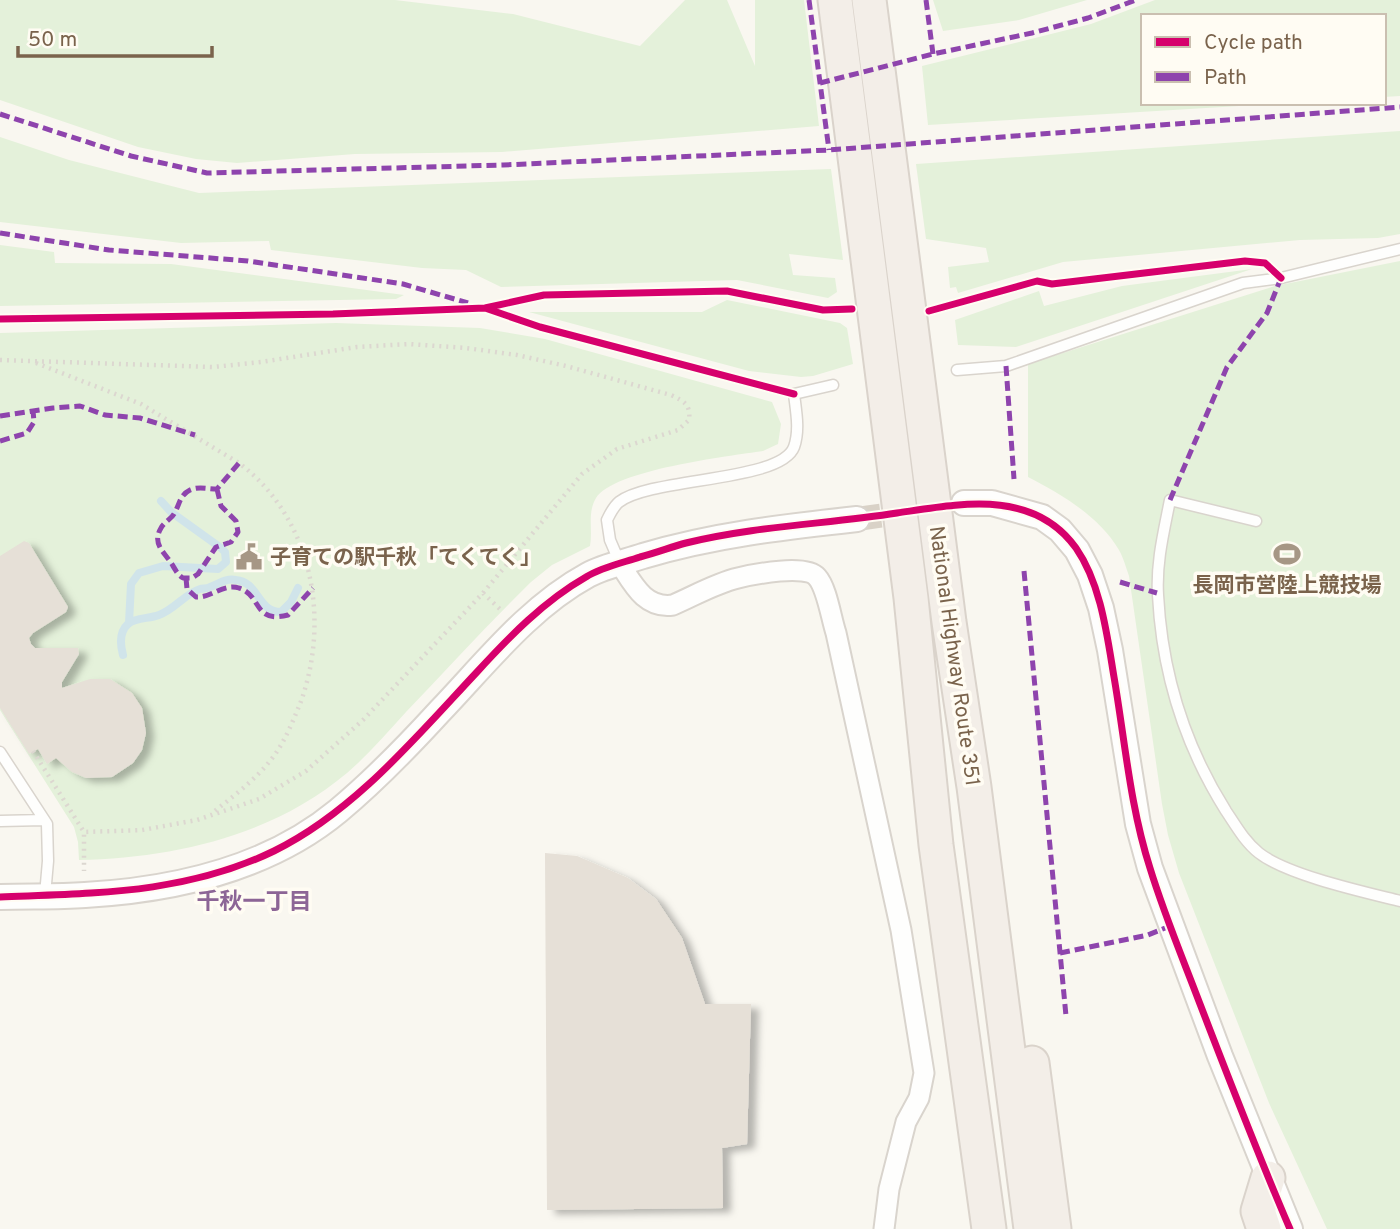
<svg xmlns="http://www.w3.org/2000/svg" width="1400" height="1229" font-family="Overpass,'Noto Sans JP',sans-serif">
<defs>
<filter id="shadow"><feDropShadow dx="8" dy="4.5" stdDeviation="3.5" flood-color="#0004"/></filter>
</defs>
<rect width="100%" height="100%" fill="#f9f7f0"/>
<!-- green -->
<path fill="#e4f1da" d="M0 0H395L513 14 640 46 685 0H727L755 66V0H804L819 126 502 152 355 154 237 163 196 159 138 147 0 100Z
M933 0H1087L1019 20 943 31Z
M1155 0H1400V96L1384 97V16H1143V103H1287L928 125 922 66 1091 24Z
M1400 131V234L1378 238 1300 240 1063 262 958 293 956 287 950 288 948 267 989 262 986 248 926 239 916 164Z
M0 137 69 160 199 193 831 169 843 260 789 254 793 275 835 278 837 292 828 298 737 280 501 287 466 270 422 268 271 250 269 241 181 243 0 222Z
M0 245 54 252 55 263 171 264 404 295 396 299 0 306Z
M1400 261V1229H1327L1269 1103 1179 873 1168 835 1162 804 1129 576C1126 567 1123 557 1119 550 1099 516 1061 494 1028 477V364L1275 286Z
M1252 269 1016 347 958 345 955 320 1039 291 1044 306 1122 286Z
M727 300 840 323 847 328 853 364 813 376 801 377 749 371 529 312H702Z
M336 323 480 328 545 339 772 402 781 424 778 444 763 451C729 456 613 470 596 498 587 513 593 529 590 546L552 565 531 582C488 624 447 669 406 712 387 733 368 755 347 773 272 836 174 858 79 860L78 842 74 827 0 710V333Z"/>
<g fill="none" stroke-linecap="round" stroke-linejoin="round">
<!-- stream -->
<path stroke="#d0e4ea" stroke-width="8" d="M129 623 131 584 139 573 163 566 218 569 226 562 225 552 221 548 171 512 161 501
M123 655C120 644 119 632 128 624 136 617 149 619 159 615 174 610 186 593 200 589 203 588 207 589 210 587 219 584 225 578 236 580 259 582 257 612 281 612L291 602 298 588"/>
</g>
<!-- building -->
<path fill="#e6e0d7" filter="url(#shadow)" d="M24 541 29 543 68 607 66 612 33 633 29 638 31 644 35 648H78L79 654 62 682V688L90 679H110L132 693 142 708 146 733 142 750 133 763 112 777 86 778 72 772 56 758 47 764 38 749 29 754 0 708V556Z
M545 853 577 856 628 878 656 899 682 938 705 1004H751L747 1144 722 1148 723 1208 547 1210Z"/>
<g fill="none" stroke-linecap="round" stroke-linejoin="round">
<!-- tertiary-tunnel -->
<path stroke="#d9d2c7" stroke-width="24" stroke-dasharray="24 12" stroke-linecap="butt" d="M857 519 915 511"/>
<!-- service casing -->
<g stroke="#d9d4cd" stroke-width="13">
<path id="service" d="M957 370 1006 366 1243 283 1281 278 1400 249
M1256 521 1170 500C1164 531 1156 562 1158 595 1162 672 1185 746 1226 811 1236 826 1245 842 1259 853 1287 875 1364 892 1400 901
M619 561 610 540 607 520C610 514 613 507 619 502 652 477 781 482 794 447 800 430 796 411 794 394L833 385
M0 752 47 824 48 861 45 895
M0 821 44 820"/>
</g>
<!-- minor casing -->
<g stroke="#d9d4cd" stroke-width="23">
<path id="minor" d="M620 564C633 584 645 609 673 605 694 596 716 583 738 578 755 574 806 564 817 577 827 588 831 618 836 633L901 930 924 1073 919 1098 906 1122 889 1189 884 1229"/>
</g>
<!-- tertiary casing -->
<g stroke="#d9d4cd" stroke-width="28">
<path id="tertiary" d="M964 503H992L1042 517 1060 530 1077 550 1090 575 1101 608 1110 650 1138 824 1150 868 1220 1056 1290 1229
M0 897C28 896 57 897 85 895 173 890 268 869 338 811 374 781 408 746 440 711 485 664 529 607 588 575 604 566 625 562 643 556 713 535 784 527 857 519"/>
</g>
<!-- trunk casing -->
<g stroke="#dad3cb" stroke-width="37">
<path id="trunk" d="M835 0 911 598 936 845 989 1229
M869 0 949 622 974 787 1031 1229
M1032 1063 1054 1229
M1264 1229 1258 1211 1268 1178"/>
</g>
<!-- path -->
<path stroke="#dcd7d0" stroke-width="4.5" stroke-dasharray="2 5" stroke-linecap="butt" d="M0 360 213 367 261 362 357 347 409 344 466 348 517 355 566 366 671 395C684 401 691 405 689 420L678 430 617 449 582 474 483 593 363 720 306 771 259 799 197 820 142 830 84 832V871
M36 363 141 404 239 463C313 519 331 620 300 704 292 723 284 744 270 761 254 781 231 798 211 814
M483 593 503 612
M33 751 84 832"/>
<!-- service -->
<use href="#service" stroke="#fefefd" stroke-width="10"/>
<!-- minor -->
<use href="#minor" stroke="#fefefd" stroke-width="19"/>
<!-- tertiary -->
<use href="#tertiary" stroke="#fefefd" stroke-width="24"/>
<!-- trunk -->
<use href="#trunk" stroke="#f3eee8" stroke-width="33"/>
<!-- quiet -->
<path stroke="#8e44ad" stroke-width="5" stroke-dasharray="10 5" stroke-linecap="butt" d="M809 0 829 150
M926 0 933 54
M820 83 933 54 1032 33 1088 18 1136 0
M0 114 131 156 207 173 503 165 829 150 1400 107
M0 233 109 250 248 261 403 284 468 303
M1006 366 1014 479
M0 416 53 408 80 406 105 415 140 418 195 435
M0 441 27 433 34 422 33 410
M217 489 221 506 236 521 238 532 231 542 216 547 198 574 192 578H183C177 574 177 572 173 566 166 553 151 545 161 528 165 521 172 519 175 512 180 503 180 495 190 490 199 486 207 489 217 489L239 463
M1170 500 1227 367 1267 313 1281 278
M1024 571 1066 1016
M186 578 187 589 196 597C211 598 224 583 239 588 262 595 253 624 288 615L313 588
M1120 582 1157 593
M1060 953 1148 935 1170 926"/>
<!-- cycleway casing -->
<g stroke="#fffcf3" stroke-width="11">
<path id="cycleway" d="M485 308 540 327 794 394
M929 311 1037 281 1052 284 1245 261 1265 263 1281 278
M0 319 333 314 485 308 544 295 727 291 823 310 852 309
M0 897C96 893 185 894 274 851 354 812 417 736 477 672 509 637 544 601 586 577 602 567 622 563 640 557 656 553 671 547 686 543 755 526 827 524 897 513 959 504 1033 488 1076 548 1101 584 1107 635 1114 677 1125 741 1130 806 1150 868 1164 914 1183 959 1200 1004 1229 1079 1258 1155 1290 1229"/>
</g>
<!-- cycleway -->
<use href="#cycleway" stroke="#d6006c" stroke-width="7"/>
</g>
<!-- icons -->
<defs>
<g id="stadium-bare" transform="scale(2.1)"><path d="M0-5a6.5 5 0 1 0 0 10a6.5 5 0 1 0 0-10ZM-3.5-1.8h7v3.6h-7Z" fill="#a69785" stroke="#fffcf3" stroke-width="2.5" paint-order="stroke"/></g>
<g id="civic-bare" transform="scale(2.1)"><path d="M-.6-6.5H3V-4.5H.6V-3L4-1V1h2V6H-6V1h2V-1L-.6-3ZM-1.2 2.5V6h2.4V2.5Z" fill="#a69785" stroke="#fffcf3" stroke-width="2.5" paint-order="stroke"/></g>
</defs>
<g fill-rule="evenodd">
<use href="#stadium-bare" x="1287" y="554"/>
<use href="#civic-bare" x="249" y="557"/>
</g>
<g text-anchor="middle" stroke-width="7" stroke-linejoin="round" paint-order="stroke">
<!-- poi labels -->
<g font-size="21" font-weight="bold" fill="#7a634c" stroke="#fffcf3" text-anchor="start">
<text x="270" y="564">子育ての駅千秋「てくてく」</text>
<text x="1287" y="592" text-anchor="middle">長岡市営陸上競技場</text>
</g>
<!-- street labels -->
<g font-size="21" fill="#7a634c" stroke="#fffcf3">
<text transform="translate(955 656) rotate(82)" y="7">National Highway Route 351</text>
</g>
<!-- neighbourhood labels -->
<g font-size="23" font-weight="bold" fill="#8c6596" stroke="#fffcf3">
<text x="254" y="909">千秋一丁目</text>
</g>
</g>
<!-- legend -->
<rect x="1141" y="14" width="245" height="91" fill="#fffcf3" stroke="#cabfb0" stroke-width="2"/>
<rect x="1155" y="37" width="35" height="10" fill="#d6006c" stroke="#cabfb0" stroke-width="2"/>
<text x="1204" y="49" font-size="21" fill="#7a634c">Cycle path</text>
<rect x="1155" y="72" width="35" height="10" fill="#8e44ad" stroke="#cabfb0" stroke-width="2"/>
<text x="1204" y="84" font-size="21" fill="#7a634c">Path</text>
<!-- scale -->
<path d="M18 46v10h194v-10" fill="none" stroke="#7a634c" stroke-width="3.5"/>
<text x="28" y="46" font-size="21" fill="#7a634c" stroke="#fffcf3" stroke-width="5" paint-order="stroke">50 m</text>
</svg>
